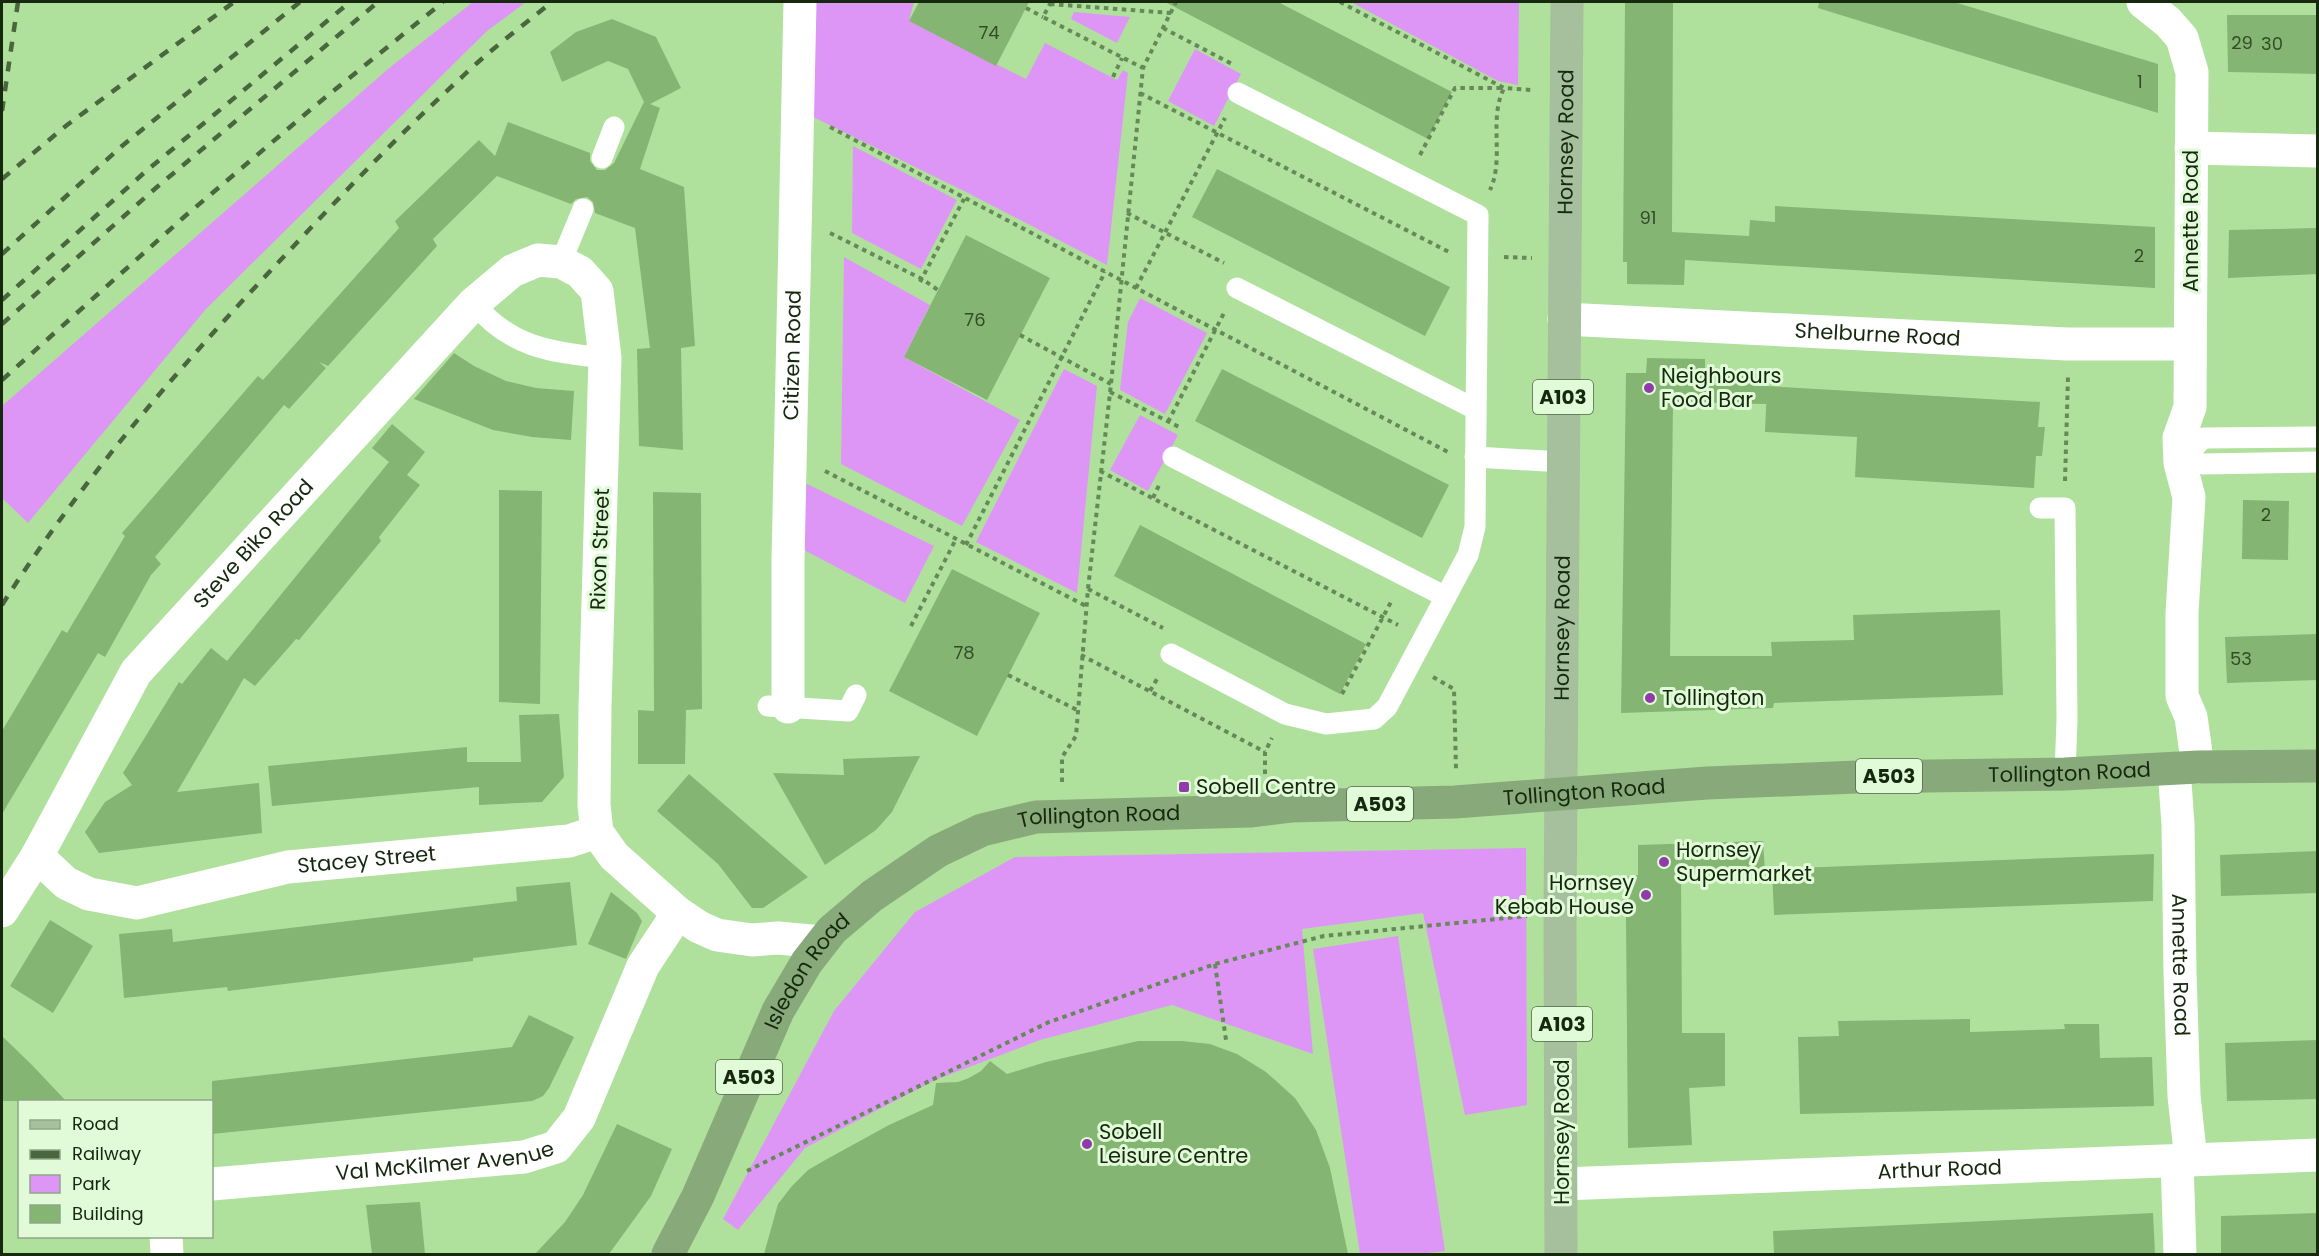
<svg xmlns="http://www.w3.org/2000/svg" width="2319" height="1256" font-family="Poppins,sans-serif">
<rect width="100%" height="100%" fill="#afe19d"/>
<!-- green -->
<path fill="#de96f6" d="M473 2H526L487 31 206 309 28 523 2 498V406L388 69Z
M800 2H914L909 21 1026 79 1045 43 1117 80 1123 70 1128 73 1107 265 968 193 797 109Z
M1351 2H1519L1518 85 1498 81Z
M1074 12 1130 17 1117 43 1071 19Z
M1195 49 1241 74 1214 126 1168 101Z
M853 146 957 200 921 269 852 233Z
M844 257 930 305 904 357 1020 420 962 526 841 464Z
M1140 298 1207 333 1165 414 1120 390 1128 322Z
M1064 369 1097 386 1077 593 976 542Z
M1140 415 1178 435 1148 491 1110 470Z
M803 482 934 546 905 603 802 549Z
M1526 848 1527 1105 1465 1115 1423 913 1302 929 1313 1054 1172 1005 1040 1040 935 1080 805 1148 738 1230 723 1219 834 1011 915 912 1015 857Z
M1398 936 1445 1251 1418 1254H1360L1313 949Z"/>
<!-- building -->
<path fill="#85b572" d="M919 2H1029L996 66 909 21Z
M1165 2H1278L1452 92 1428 139Z
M1625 2H1673L1672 232 1749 236 1750 220 1775 222V206L2155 227V288L1685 260 1684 285 1627 284V262H1623Z
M1819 2H1954L2158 64V113L1818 8Z
M2227 15H2318V74L2228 72Z
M612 19 656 37 681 88 650 104 660 108 640 169 684 187 695 346 681 348 683 450 639 446 637 349 650 348 635 228 595 213 593 202 587 197 576 199 571 204 497 176 433 239 437 246 328 366 319 362 326 368 289 409 284 405 155 557 161 564 151 575 105 657 98 653 2 814V731L62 630 67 633 125 536 122 533 258 376 263 380 399 228 395 221 479 140 495 156 508 122 590 153V161L597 170H605L614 163 644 102 628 69 608 61 562 82 550 52 576 32Z
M1217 169 1450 287 1425 336 1192 217Z
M2318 228V274L2228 278 2229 230Z
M966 235 1050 278 987 400 904 357Z
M454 353 474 366 506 381 536 388 574 391 571 440 532 437 493 430 414 399Z
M1647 358 1705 359V373L1769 374 1766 404 1673 402 1670 656H1772L1771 642 1854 640 1853 615 2000 610 2003 695 1774 703 1773 708 1621 713 1626 373H1646Z
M1222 369 1449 485 1422 538 1195 421Z
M1767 386 2040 402 2038 427H2045L2042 456H2036L2034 488 1855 477 1857 437 1765 432Z
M392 424 425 452 407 475 420 485 379 537 381 541 299 640 296 639 255 686 244 678 177 792 259 783 262 833 99 853 85 832 105 802 132 785 123 773 179 682 182 684 211 648 227 661 389 462 372 448Z
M499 490 542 491 540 704 499 702Z
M653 492 701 493 702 709 686 710 685 764H638V710L654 711Z
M2243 500 2289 501 2288 560 2242 559Z
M1140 525 1366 644 1340 694 1114 576Z
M952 569 1040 613 977 736 889 691Z
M2318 634V680L2227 683 2225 637Z
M559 714 564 777 542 802 479 805V787L272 806 268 766 467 747V762H521L519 715Z
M920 756 892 812 876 830 825 865 773 773 844 775 843 759Z
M689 774 808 877 763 908H752L718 864 657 811Z
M1763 841 1765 871 1681 875 1682 1033H1725V1086L1689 1088 1692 1145 1628 1148 1626 918 1624 877 1638 875V845Z
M2318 851V893L2221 896 2220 855Z
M2154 854 2153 901 1774 915 1772 869Z
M570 882 577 945 473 958V961L228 991 227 987 124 998 119 934 172 929 173 942 517 901 516 887Z
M611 892 637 913 642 921 626 959 588 944Z
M50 920 93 946 53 1013 10 986Z
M529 1015 574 1037 549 1088 543 1096 532 1101 212 1134V1081L512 1047Z
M1970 1019V1032L2065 1029 2064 1024H2099L2100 1058 2152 1057 2154 1106 1800 1114 1798 1037 1839 1036 1838 1021Z
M2 1036 32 1065 66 1101H2Z
M2318 1040V1099L2227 1101 2225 1043Z
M1138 1041H1182L1210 1044 1237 1054 1266 1072 1295 1098 1316 1130 1330 1168 1348 1254H764L778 1204 792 1186 808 1170 827 1159 889 1125 933 1105 936 1083 958 1082 969 1078 981 1071 990 1061 1007 1074 1046 1062Z
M617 1124 672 1149 651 1196 609 1254H535L565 1222 583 1195Z
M420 1202 425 1254H372L366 1205Z
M2153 1213 2155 1254H1774L1773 1231Z
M2318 1213V1254H2221V1216Z"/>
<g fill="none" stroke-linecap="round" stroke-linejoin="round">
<!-- path -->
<path stroke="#668959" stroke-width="4" stroke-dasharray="4.5 4.5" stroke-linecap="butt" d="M1051 2 1043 17 1143 68
M1340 2 1504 88 1531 90
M1050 4 1171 13
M1026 8 1043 17
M1163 28 1234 65
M1113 77 1122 58
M1140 93 1449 252
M830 127 1448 452
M1420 155 1455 88H1504C1488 120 1505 158 1490 190
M1127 213 1224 263
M830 233 922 279 938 290
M1504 257 1532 258
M920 282 964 199
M1136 288 1225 118
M1020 335 1111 384
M1110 392 1179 427
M1168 422 1224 313
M825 471 1086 606
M1100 471 1398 625
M2065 481 2068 377
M1153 498 1160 483
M966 545 1105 272
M1088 589 1163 628
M911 626 956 539
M1081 655 1265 752
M1008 675 1077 710
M1433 677 1454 689 1456 769
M1150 691 1157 679
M1342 694 1392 600
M1265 774V752L1272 738
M1062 782V757L1076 736 1088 589 1111 384 1143 68 1176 2
M1215 964 1226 1040
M747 1171 1049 1022 1215 964 1324 936 1527 916"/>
<!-- service -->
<path stroke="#fff" stroke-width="21" d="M602 158 614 127
M561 262 583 209
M1237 288 1475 409
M474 303C510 348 552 352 605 358
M1173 457 1446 597
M1475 457 1563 462
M2180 463 2203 438 2318 437
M2203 464 2318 462
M2040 508H2065L2067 720 2065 774
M1171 654 1285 714 1326 724 1374 719 1387 707 1468 555 1475 527 1478 215 1238 93
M768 706 848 711 856 695"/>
<!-- minor -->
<g stroke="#fff" stroke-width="33">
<path d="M2143 2 2168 22 2182 38 2192 72 2190 407 2179 438 2180 463 2189 497 2182 613V696L2191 717 2198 767"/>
<path d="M2191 148 2318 151"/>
<path id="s1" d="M1564 319 2067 344H2190"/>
<path id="s2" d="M788 707V561L800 2"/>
<path id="s3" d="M2174 769 2178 824 2180 972 2184 1096 2191 1160"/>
<path id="s4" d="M37 856 66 883 89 894 137 903 288 867 569 841 597 832 614 856 678 913 699 927 717 935 752 940 778 938 822 942"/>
<path id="s5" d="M2 911 37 856 136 672 474 303 512 271 538 260 561 262 580 272 597 291 605 358 595 707 594 805 597 832"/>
<path d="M2177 1161 2180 1254"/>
<path id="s6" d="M212 1184 524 1157 556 1147 579 1118 643 966 678 913"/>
<path id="s7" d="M1562 1184 2318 1155"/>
<path d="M166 1236 167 1254"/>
</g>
<!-- primary -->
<path stroke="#a6bf9c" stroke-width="33" id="s8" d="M1561 1254 1560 913 1567 2"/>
<!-- trunk -->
<path stroke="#88aa7b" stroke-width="33" id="s9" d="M668 1254 698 1196 778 1011 807 962 832 930 872 896 938 851 982 830 1036 817 1250 811 1291 806 1455 802 1707 783 1857 777 2065 774 2198 767 2318 766"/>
<!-- rail -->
<path stroke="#49663e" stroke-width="4.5" stroke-dasharray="10 10" stroke-linecap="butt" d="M2 111 18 2
M2 179 67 125 234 2
M2 254 122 146 300 2
M2 300 145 172 350 2
M2 324 157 187 378 2
M2 380 184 217 316 105 443 2
M2 605C80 482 174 373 274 267 335 202 396 137 462 77 490 50 522 26 552 2"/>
</g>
<!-- markers -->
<g fill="#8f3ba9" stroke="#e1fad8" stroke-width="2">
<circle cx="1649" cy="388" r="6"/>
<circle cx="1650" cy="698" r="6"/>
<rect x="1178" y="781" width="12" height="12" rx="3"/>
<circle cx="1664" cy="862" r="6"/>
<circle cx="1646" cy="895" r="6"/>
<circle cx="1087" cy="1144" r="6"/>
</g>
<g text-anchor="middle" stroke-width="6" stroke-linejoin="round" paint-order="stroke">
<!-- number labels -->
<g font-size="18" fill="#324c28">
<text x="989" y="39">74</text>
<text x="2242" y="49">29</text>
<text x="2272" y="50">30</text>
<text x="2140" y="88">1</text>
<text x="1648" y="224">91</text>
<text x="2139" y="262">2</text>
<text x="975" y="326">76</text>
<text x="2266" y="521">2</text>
<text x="964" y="659">78</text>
<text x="2241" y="665">53</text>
</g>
<!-- shield labels -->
<g fill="#e1fad8" stroke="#53684b" stroke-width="1.5">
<rect x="1533" y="380" width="60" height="34" rx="4.5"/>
<rect x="1856" y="759" width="66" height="34" rx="4.5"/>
<rect x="1347" y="787" width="66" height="34" rx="4.5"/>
<rect x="1532" y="1007" width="60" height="34" rx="4.5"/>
<rect x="716" y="1060" width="66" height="34" rx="4.5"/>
</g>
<g font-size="20" font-weight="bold" fill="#16290f">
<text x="1563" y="404">A103</text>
<text x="1889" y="783">A503</text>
<text x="1380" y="811">A503</text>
<text x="1562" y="1031">A103</text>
<text x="749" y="1084">A503</text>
</g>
<!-- street labels -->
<g font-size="21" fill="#16290f" stroke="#e1fad8">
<text dy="7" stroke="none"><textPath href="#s8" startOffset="1112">Hornsey Road</textPath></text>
<text transform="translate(2191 221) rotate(-90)" y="7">Annette Road</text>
<text dy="7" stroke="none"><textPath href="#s1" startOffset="314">Shelburne Road</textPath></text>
<text dy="7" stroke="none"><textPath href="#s2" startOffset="352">Citizen Road</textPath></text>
<text dy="7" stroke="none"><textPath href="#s5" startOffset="448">Steve Biko Road</textPath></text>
<text transform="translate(600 549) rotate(-88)" y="7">Rixon Street</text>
<text dy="7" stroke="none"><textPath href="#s8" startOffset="626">Hornsey Road</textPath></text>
<text dy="7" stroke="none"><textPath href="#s9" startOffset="1636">Tollington Road</textPath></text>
<text dy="7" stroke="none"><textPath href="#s9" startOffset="1150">Tollington Road</textPath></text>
<text dy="7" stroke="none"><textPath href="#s9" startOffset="664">Tollington Road</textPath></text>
<text dy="7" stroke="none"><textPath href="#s4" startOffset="348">Stacey Street</textPath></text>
<text dy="7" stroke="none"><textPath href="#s3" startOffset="196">Annette Road</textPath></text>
<text dy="7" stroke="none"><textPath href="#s9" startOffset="316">Isledon Road</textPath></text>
<text transform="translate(1562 1132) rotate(-90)" y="7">Hornsey Road</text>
<text dy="7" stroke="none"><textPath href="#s6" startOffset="234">Val McKilmer Avenue</textPath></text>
<text dy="7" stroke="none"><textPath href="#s7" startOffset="378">Arthur Road</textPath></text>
</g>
<!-- poi labels -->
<g font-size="21" fill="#16290f" stroke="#e1fad8" text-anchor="start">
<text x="1661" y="383">Neighbours<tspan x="1661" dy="24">Food Bar</tspan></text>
<text x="1662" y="705">Tollington</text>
<text x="1196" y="794">Sobell Centre</text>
<text x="1676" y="857">Hornsey<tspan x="1676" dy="24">Supermarket</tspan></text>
<text x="1634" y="890" text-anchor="end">Hornsey<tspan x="1634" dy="24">Kebab House</tspan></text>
<text x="1099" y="1139">Sobell<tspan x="1099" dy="24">Leisure Centre</tspan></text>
</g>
</g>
<!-- border -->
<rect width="2319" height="1256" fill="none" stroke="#16290f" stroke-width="6"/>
<!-- legend -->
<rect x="18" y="1100" width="195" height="138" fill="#e1fad8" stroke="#90a688" stroke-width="1.5"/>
<rect x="30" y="1120" width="30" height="9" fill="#a6bf9c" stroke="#90a688" stroke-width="1.5"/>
<text x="72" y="1130" font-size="18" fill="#16290f">Road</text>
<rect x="30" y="1150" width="30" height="9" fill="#49663e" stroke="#90a688" stroke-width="1.5"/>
<text x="72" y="1160" font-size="18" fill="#16290f">Railway</text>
<rect x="30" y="1175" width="30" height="18" fill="#de96f6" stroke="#90a688" stroke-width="1.5"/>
<text x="72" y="1190" font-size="18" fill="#16290f">Park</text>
<rect x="30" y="1205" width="30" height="18" fill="#85b572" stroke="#90a688" stroke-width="1.5"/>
<text x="72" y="1220" font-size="18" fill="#16290f">Building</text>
</svg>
